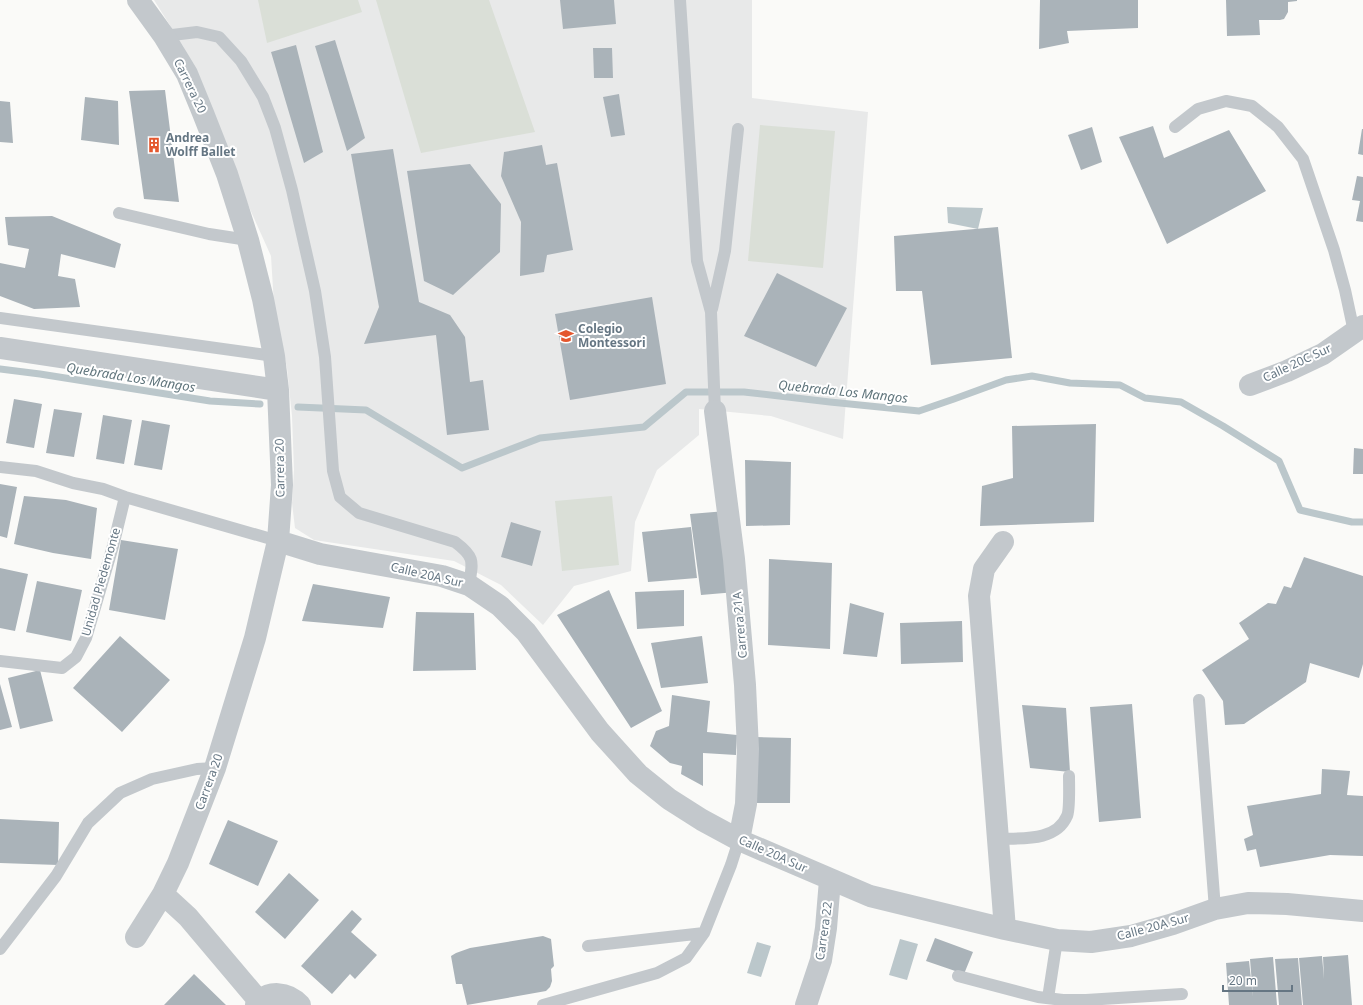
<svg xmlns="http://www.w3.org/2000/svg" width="1363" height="1005" font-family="'Noto Sans',sans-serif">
<rect width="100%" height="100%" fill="#fafaf8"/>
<!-- built -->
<path fill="#e8e9e9" d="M154 0H752V98L868 112 843 439 771 416 699 409V435L657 470 635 522 631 571 574 586 543 625 501 585 454 561 314 540 295 528 292 503 294 470 292 416 287 368 274 305 271 256 249 207 226 148 213 110 183 46Z"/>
<!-- green -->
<path fill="#dadfd7" d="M258 0H358L362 12 267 43Z
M376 0H489L535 132 421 153Z
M760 125 835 131 823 268 748 261Z
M612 496 619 565 562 571 555 501Z"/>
<!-- water -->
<path fill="#bbc7cb" d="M947 207 983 208 978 229 948 223Z
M900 939 918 944 907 980 889 975Z
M757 942 771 946 761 977 747 973Z"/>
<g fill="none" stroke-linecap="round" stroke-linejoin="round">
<!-- stream -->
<path stroke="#bbc7cb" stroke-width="7" d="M0 369 40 374 210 401 260 404
M298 407 366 410 462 468 540 438 644 427 686 392H744L830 402 919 411 954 399 1006 380 1032 376 1070 383 1120 385 1145 398 1181 402 1223 426 1279 461 1300 510 1352 522H1363"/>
</g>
<!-- building -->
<path fill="#aab3b9" d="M560 0H614L616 24 563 29Z
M1040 0H1138V28L1067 31 1069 43 1039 49Z
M1226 0H1297V1L1288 2V12L1284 19 1280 20H1259L1260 35 1227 36Z
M335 40 365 138 347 151 315 46Z
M296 45 323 152 304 163 271 52Z
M593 48H612L613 78H594Z
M165 90 179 202 144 199 129 91Z
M619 94 625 135 611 137 603 97Z
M85 97 118 101 119 145 81 140Z
M0 101 10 102 13 143 0 142Z
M1153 126 1164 158 1229 130 1266 191 1167 244 1119 137Z
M1092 127 1102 162 1081 170 1068 135Z
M1362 129H1363V155L1358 154Z
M542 145 546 165 557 163 573 250 547 255 544 272 520 276 521 222 501 176 504 152Z
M393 149 419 302 450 315 465 337 470 382 483 380 489 430 447 435 436 335 364 344 379 307 351 154Z
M470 164 501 204 500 252 453 295 424 281 407 171Z
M1357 176 1363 177V222L1356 221 1360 201 1352 200Z
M52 216 121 244 115 268 61 254 58 276 75 279 80 307 34 309 0 296V263L25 268 29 249 8 245 5 217Z
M998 227 1012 358 931 365 922 291H896L894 236Z
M777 273 847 308 816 367 744 336Z
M652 297 666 384 570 400 555 314Z
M14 399 42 404 34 448 6 443Z
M54 409 82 413 74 457 46 453Z
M103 415 132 420 124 464 96 459Z
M142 420 170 425 162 470 134 465Z
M1096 424 1094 522 980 526 982 486 1013 478 1012 426Z
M1354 448 1363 449V474H1353Z
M745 460 791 462 790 525 746 526Z
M0 484 17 487 7 538 0 536Z
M24 496 66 500 97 508 91 559 53 553 14 544Z
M726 511 736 592 701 595 690 514Z
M511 522 541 531 532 566 501 557Z
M691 527 697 578 648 582 642 532Z
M121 540 178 549 165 620 109 610Z
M1304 557 1363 576V664L1359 678 1310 663 1306 682 1244 724 1225 725 1223 701 1202 670 1249 639 1239 623 1268 603 1276 604 1284 586 1291 588Z
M769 559 832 563 830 649 768 645Z
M0 568 28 574 15 631 0 628Z
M37 581 82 590 71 641 26 632Z
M313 584 390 597 383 628 302 621Z
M609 590 662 711 631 728 557 615Z
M684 590V626L637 629 635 592Z
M850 603 884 613 877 657 843 654Z
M416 612 474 613 476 670 413 671Z
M962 621 963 662 901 664 900 623Z
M120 636 170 680 122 732 73 688Z
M702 636 708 683 661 688 651 643Z
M40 670 53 721 20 729 8 678Z
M0 684 12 727 0 730Z
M672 695 710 701 707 732 737 735 736 755 703 753V786L681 774 682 766 670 763 650 746 656 731 669 726Z
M1132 704 1141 818 1099 822 1090 707Z
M1022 705 1066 708 1070 772 1030 768Z
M756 737 791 738 790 803H756Z
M1322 769 1350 771 1347 795 1363 796V856L1330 855 1260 867 1256 849 1247 851 1244 839 1253 835 1247 806 1321 794Z
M0 819 59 822 58 865 0 863Z
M228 820 278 841 258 886 209 864Z
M289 873 319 900 285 939 255 912Z
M352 910 362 919 351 932 377 955 355 979 350 974 332 994 301 966Z
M543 936 551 939 554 966 551 969 552 981 550 987 546 991 467 1005 462 984H456L451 956 456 953 470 948Z
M935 938 973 952 964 974 926 961Z
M1348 955 1352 1005H1303L1299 958 1322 956 1324 979 1323 957Z
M1273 957 1277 1005H1229L1226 963 1249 961 1253 997 1250 959Z
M1298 958 1302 1005H1279L1275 959Z
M194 974 226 1005H164Z"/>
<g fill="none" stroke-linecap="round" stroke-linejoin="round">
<!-- lane -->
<path stroke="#c3c8cc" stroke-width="12" d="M680 0 697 261 711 312 715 411
M164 36 197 32 219 37 241 61 263 97 275 128 292 190 315 291 325 357 333 471 340 497 359 513 455 542C475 557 473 561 469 585
M1175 127 1198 109 1226 101 1252 106 1278 127 1303 159 1334 250 1345 290 1354 332
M119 213 209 234 248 240
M712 309 725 251 738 129
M0 318 274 356
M0 467 36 471 73 483 103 489 125 497 278 541
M0 661 62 668 76 657 86 638 113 546 125 497
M1199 700 1215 909
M998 839C1021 838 1056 842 1067 816 1070 810 1069 785 1069 776
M588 946 704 933
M0 949 56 876 88 823 120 793 152 779 197 769 215 768
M958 976 1038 997 1063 1000H1086L1182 994
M1048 998 1057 940
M543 1005 657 973 686 958 704 933 731 865 739 840"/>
<!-- street -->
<path stroke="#c3c8cc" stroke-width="22" d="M0 348 278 390
M1250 385 1287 371 1323 354 1363 326
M715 411 734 559 745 685 748 749 746 804 739 840
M278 541 320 554 442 576 469 585 500 606 526 632 600 732 638 774 669 799 702 820 739 840 870 896 1005 929 1057 940 1091 942 1131 936 1173 924 1215 909 1248 903 1287 904 1363 911
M1003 542 984 569 979 596 1005 929
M163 894 188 917 259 1001
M136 937 163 894 178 863 215 768 255 638 278 541 282 485 278 390 274 356 263 299 248 240 227 174 203 113 187 74 164 36 138 0
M256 1005C268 989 288 992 300 1005
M806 1005 821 960 826 928 830 880"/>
</g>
<!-- icons -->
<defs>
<g id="building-bare" transform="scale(1.2)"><path d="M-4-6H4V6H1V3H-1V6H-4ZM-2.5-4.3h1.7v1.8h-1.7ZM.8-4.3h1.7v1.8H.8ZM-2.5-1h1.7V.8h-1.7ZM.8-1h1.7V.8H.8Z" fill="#e4572e" stroke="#fff" stroke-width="2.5" paint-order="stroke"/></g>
<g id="school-bare" transform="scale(1.2)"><path d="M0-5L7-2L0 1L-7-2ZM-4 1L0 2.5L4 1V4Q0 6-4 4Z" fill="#e4572e" stroke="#fff" stroke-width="2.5" paint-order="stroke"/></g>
</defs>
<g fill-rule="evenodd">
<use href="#building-bare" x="154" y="145"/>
<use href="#school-bare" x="566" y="336"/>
</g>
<g text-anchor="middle" stroke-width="4" stroke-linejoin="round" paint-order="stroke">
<!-- street labels -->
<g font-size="12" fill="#657683" stroke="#fff">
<text transform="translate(190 86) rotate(64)" y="4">Carrera 20</text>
<text transform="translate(1297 363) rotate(-25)" y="4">Calle 20C Sur</text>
<text transform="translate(280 468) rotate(-91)" y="4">Carrera 20</text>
<text transform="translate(427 575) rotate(13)" y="4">Calle 20A Sur</text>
<text transform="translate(101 582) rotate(-74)" y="4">Unidad Piedemonte</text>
<text transform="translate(740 625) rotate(-95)" y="4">Carrera 21A</text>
<text transform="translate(209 782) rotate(-70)" y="4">Carrera 20</text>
<text transform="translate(773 854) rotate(24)" y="4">Calle 20A Sur</text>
<text transform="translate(1153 927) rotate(-15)" y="4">Calle 20A Sur</text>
<text transform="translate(824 931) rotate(-82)" y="4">Carrera 22</text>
</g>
<!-- poi labels -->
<g font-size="12" font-weight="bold" fill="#657683" stroke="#fff" text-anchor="start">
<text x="166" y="142">Andrea<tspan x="166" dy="14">Wolff Ballet</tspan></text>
<text x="578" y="333">Colegio<tspan x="578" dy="14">Montessori</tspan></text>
</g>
<!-- water labels -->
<g font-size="13" font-style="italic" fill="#60757c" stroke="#fff">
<text transform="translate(131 377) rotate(9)" y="5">Quebrada Los Mangos</text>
<text transform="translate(843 391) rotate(6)" y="5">Quebrada Los Mangos</text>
</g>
</g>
<!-- scale -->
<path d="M1223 985v6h69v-6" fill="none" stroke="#657683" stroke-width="2"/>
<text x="1229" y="985" font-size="12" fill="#657683" stroke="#ffffff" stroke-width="3" paint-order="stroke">20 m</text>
</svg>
